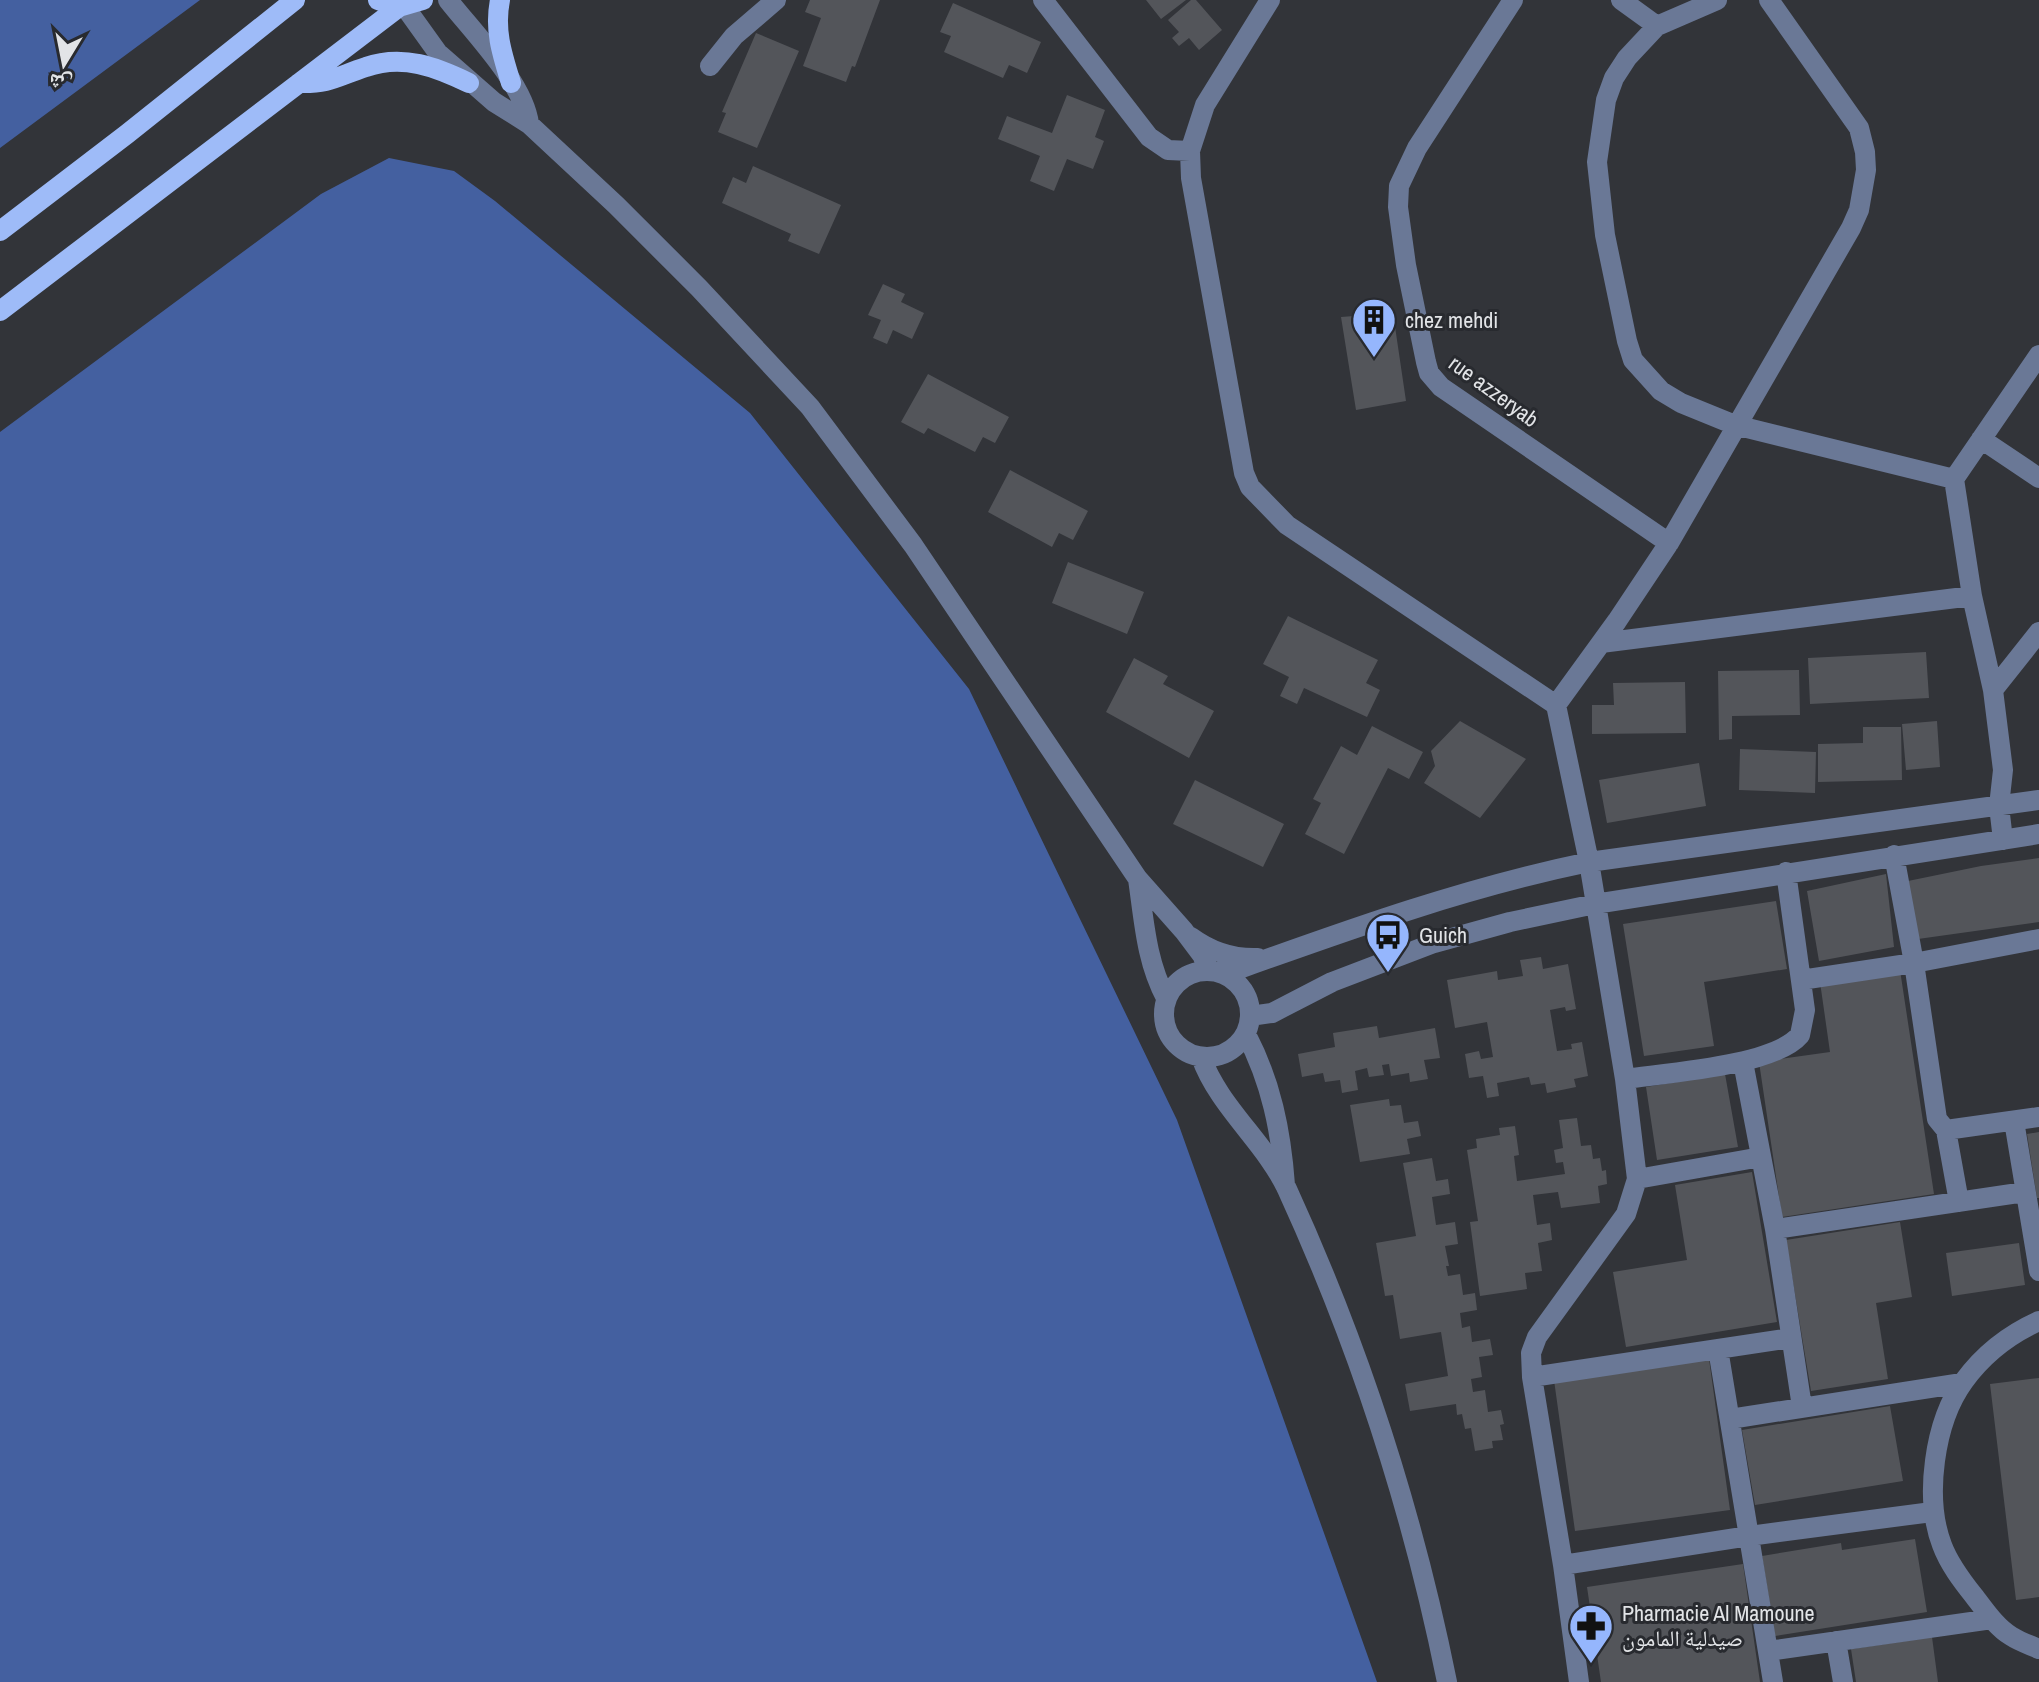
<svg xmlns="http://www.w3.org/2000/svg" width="2039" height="1682" font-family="'Archivo Narrow','Noto Naskh Arabic',sans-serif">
<rect width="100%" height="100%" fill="#323439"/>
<!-- forest -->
<path fill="#4460a0" d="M0 0H200L0 148Z
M389 158 454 171 495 201 750 413 969 689 1177 1120 1377 1682H0V432L321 194Z"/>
<!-- building -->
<path fill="#53555a" d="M810 0H880L855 67 852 66 846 82 803 66 821 18 805 12Z
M1146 0H1186L1161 19Z
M1191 0H1196L1222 30 1199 50 1189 38 1179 46 1172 38 1179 32 1168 20Z
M953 3 1041 42 1027 73 1009 65 1003 78 944 52 951 36 940 32Z
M756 33 799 51 757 148 718 132 726 113 722 112Z
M1067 95 1105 110 1095 137 1104 141 1093 169 1067 159 1054 191 1030 181 1040 156 998 139 1007 116 1052 133Z
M753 166 841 205 819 254 788 241 791 234 722 203 733 177 746 183Z
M883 284 905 294 901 302 924 313 912 339 893 330 887 344 873 338 881 320 868 315Z
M1393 313 1406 401 1356 410 1341 317Z
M928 374 1009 417 995 443 983 437 975 452 928 428 924 434 901 422Z
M1010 470 1088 511 1073 540 1059 533 1052 547 988 512Z
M1068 562 1144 592 1127 634 1052 603Z
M1288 616 1378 660 1366 683 1380 690 1367 717 1304 688 1297 704 1280 696 1289 677 1263 664Z
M1926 652 1929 698 1810 704 1808 658Z
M1134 658 1168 676 1163 684 1214 711 1189 758 1106 712Z
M1799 670 1800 715 1732 716V739L1719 740 1718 671Z
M1685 682 1686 733 1592 734V705H1614L1613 683Z
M1460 721 1526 759 1480 818 1424 783 1435 766 1431 751Z
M1937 721 1940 767 1906 770 1902 724Z
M1372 726 1423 752 1409 779 1388 768 1344 854 1305 834 1321 803 1313 799 1341 746 1357 755Z
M1863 727H1901L1902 780 1818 782V744L1863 743Z
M1740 749 1816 752 1815 793 1739 790Z
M1699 763 1706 806 1607 823 1599 780Z
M1195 780 1284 824 1263 867 1173 824Z
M2039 858V922L1918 939 1908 881 1981 866Z
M1886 874 1894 947 1819 961 1807 891Z
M1776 901 1787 969 1704 982 1714 1046 1644 1056 1623 924Z
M1541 957 1543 969 1568 964 1576 1009 1566 1011 1565 1007 1550 1010 1557 1051 1572 1049 1571 1044 1582 1042 1588 1076 1574 1079 1576 1087 1547 1093 1545 1083 1531 1085 1529 1077 1497 1083 1499 1096 1487 1098 1483 1076 1469 1078 1465 1054 1479 1051 1481 1059 1493 1057 1487 1022 1455 1028 1447 980 1497 971 1498 980 1523 976 1520 960Z
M1900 970 1934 1194 1782 1217 1759 1062 1830 1052 1820 982Z
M1377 1026 1379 1038 1435 1028 1440 1058 1424 1060 1428 1079 1410 1082 1409 1073 1391 1076 1389 1064 1382 1065 1384 1075 1369 1077 1367 1068 1355 1071 1358 1090 1342 1093 1340 1080 1325 1082 1323 1073 1302 1077 1298 1054 1335 1047 1333 1033Z
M1725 1074 1738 1147 1657 1160 1646 1087Z
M1389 1099 1390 1106 1401 1105 1404 1123 1418 1121 1421 1136 1407 1139 1410 1154 1360 1162 1350 1105Z
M1577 1118 1581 1146 1591 1145 1593 1159 1600 1158 1602 1171 1606 1170 1607 1184 1598 1186 1600 1203 1561 1208 1558 1192 1533 1195 1537 1225 1550 1223 1552 1240 1538 1243 1542 1271 1525 1273 1527 1289 1480 1296 1470 1222 1478 1221 1467 1150 1477 1148 1476 1139 1500 1135 1499 1128 1515 1126 1519 1155 1514 1156 1517 1181 1565 1174 1563 1162 1556 1163 1554 1150 1563 1148 1559 1120Z
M2039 1132V1198H2037L2027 1134Z
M1432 1158 1436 1181 1448 1179 1450 1194 1432 1197 1436 1225 1455 1222 1458 1244 1445 1246 1449 1266H1446L1448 1276 1460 1274 1463 1295 1475 1293 1477 1310 1460 1313 1462 1328 1470 1326 1472 1342 1490 1339 1493 1355 1479 1357 1482 1377 1471 1379 1473 1392 1485 1390 1488 1412 1501 1410 1504 1424 1500 1425 1503 1440 1492 1441 1493 1448 1475 1451 1471 1428 1465 1429 1462 1414 1457 1415 1456 1404 1410 1411 1405 1384 1448 1376 1441 1332 1400 1339 1393 1295 1385 1296 1376 1243 1416 1236 1403 1163Z
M1752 1172 1777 1322 1626 1347 1613 1272 1687 1260 1675 1185Z
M1900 1222 1912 1297 1876 1303 1888 1379 1811 1391 1786 1240Z
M2019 1243 2025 1285 1952 1296 1946 1253Z
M1709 1359 1730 1510 1575 1531 1554 1380Z
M2039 1378V1597L2016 1600 1990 1384Z
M1890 1406 1903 1481 1755 1505 1742 1430Z
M1915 1539 1927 1612 1775 1636 1762 1556 1841 1543 1842 1550Z
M1743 1564 1760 1682H1601L1587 1587Z
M1932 1637 1938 1682H1856L1851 1649Z"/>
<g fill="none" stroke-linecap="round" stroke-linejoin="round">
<!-- minor -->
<path stroke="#6a7896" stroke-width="20" d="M448 0C473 32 524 83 529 124
M1043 0 1149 137 1168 150 1190 151
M1270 0 1205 105 1190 151 1191 178 1244 473 1250 487 1287 525 1556 705 1589 862 1625 1079 1637 1179 1626 1214 1537 1337 1531 1353 1532 1377 1563 1565 1579 1682
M1513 0 1417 148 1399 186 1398 207 1406 265 1426 362 1429 373 1441 387 1669 543
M1621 0 1657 26
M1717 0 1657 26 1627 58 1614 78 1606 100 1597 162 1605 235 1627 341 1633 360 1661 391 1681 403 1735 425 1954 479
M405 7 438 53 494 102 529 124 616 205 699 288 810 407 913 545 1138 879 1184 931 1202 955 1209 970
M710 66 734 36 776 0
M1981 439 2039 478
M1601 643 1972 596
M1993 690 2039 632
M1556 705 1617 621 1669 543 1851 228 1859 210 1866 170 1865 152 1859 128 1769 0
M2003 840 1999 806 2003 770 1993 690 1972 596 1954 479 2039 355
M1894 855 1914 963 1937 1119 1946 1130 1959 1202
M1138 879C1144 920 1146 961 1166 998
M1191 937C1210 951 1234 959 1258 958
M1164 1014a43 43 0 1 1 86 0a43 43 0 1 1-86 0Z
M1225 974C1345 931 1463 888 1589 862L2039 800
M1801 980 1914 963 2039 939
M1250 1016 1272 1013 1332 982 1434 943 1510 922 1595 904 2039 834
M1246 1034C1271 1082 1281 1130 1285 1185
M1201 1057C1219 1107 1265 1142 1287 1189 1359 1346 1413 1513 1447 1682
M1743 1062 1775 1229 1802 1407
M1625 1079C1666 1073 1774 1066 1800 1035L1805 1010 1786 872
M2014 1121 2039 1271
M1946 1130 2039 1117
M1637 1179 1761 1157
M1775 1229 2025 1192
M2039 1321C2010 1334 1983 1355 1964 1381 1934 1422 1924 1498 1942 1545 1949 1564 1962 1581 1974 1596 1985 1610 1996 1627 2011 1636 2020 1642 2030 1645 2039 1649
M1718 1349 1773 1682
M1532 1377 1791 1338
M1730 1419 1962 1383
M1563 1565 1749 1536 1932 1512
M1836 1641 1843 1682
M1768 1651 1992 1619"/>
<!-- major -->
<path stroke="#9ebbf8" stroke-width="20" d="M378 0 399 7 423 0
M500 0C494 30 502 54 511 83
M299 83C330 84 338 76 366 67 403 54 436 67 469 83
M0 231 127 134 295 0
M0 311 399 7"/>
</g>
<!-- icons -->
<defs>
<g id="building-pin" transform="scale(2.3)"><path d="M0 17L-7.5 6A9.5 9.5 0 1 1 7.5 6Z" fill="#95b6fd" stroke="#282a2f"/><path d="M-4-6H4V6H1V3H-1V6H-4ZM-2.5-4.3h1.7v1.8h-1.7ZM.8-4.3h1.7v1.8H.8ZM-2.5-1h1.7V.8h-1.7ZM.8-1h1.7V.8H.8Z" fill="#111"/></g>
<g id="bus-pin" transform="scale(2.3)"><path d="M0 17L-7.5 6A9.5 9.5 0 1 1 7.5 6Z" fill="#95b6fd" stroke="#282a2f"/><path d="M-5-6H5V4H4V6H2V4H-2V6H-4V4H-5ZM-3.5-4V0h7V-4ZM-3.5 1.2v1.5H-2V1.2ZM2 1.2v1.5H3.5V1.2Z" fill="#111"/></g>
<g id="pharmacy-pin" transform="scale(2.3)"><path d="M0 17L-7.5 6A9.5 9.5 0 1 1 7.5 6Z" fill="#95b6fd" stroke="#282a2f"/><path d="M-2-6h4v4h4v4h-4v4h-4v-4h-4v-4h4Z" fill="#111"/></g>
</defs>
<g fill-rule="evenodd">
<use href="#building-pin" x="1374" y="320"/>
<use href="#bus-pin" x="1388" y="935"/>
<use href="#pharmacy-pin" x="1591" y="1626"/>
</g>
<g text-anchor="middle" stroke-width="6" stroke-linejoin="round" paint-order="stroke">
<!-- poi labels -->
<g font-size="22" fill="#e2e4e7" stroke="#282a2f" text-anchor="start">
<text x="1405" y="328">chez mehdi</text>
<text x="1419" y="943">Guich</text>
<text x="1622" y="1621">Pharmacie Al Mamoune<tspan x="1622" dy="25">صيدلية المامون</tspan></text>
</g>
<!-- street labels -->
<g font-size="22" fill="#e2e4e7" stroke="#282a2f">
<text transform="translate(1494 391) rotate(36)" y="8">rue azzeryab</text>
</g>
</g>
<!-- north arrow -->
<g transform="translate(64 64) rotate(190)" stroke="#282a2f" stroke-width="6" paint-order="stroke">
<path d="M0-6L14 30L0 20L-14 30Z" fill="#e2e4e7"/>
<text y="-12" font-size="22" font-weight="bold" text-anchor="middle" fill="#e2e4e7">ش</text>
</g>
</svg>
